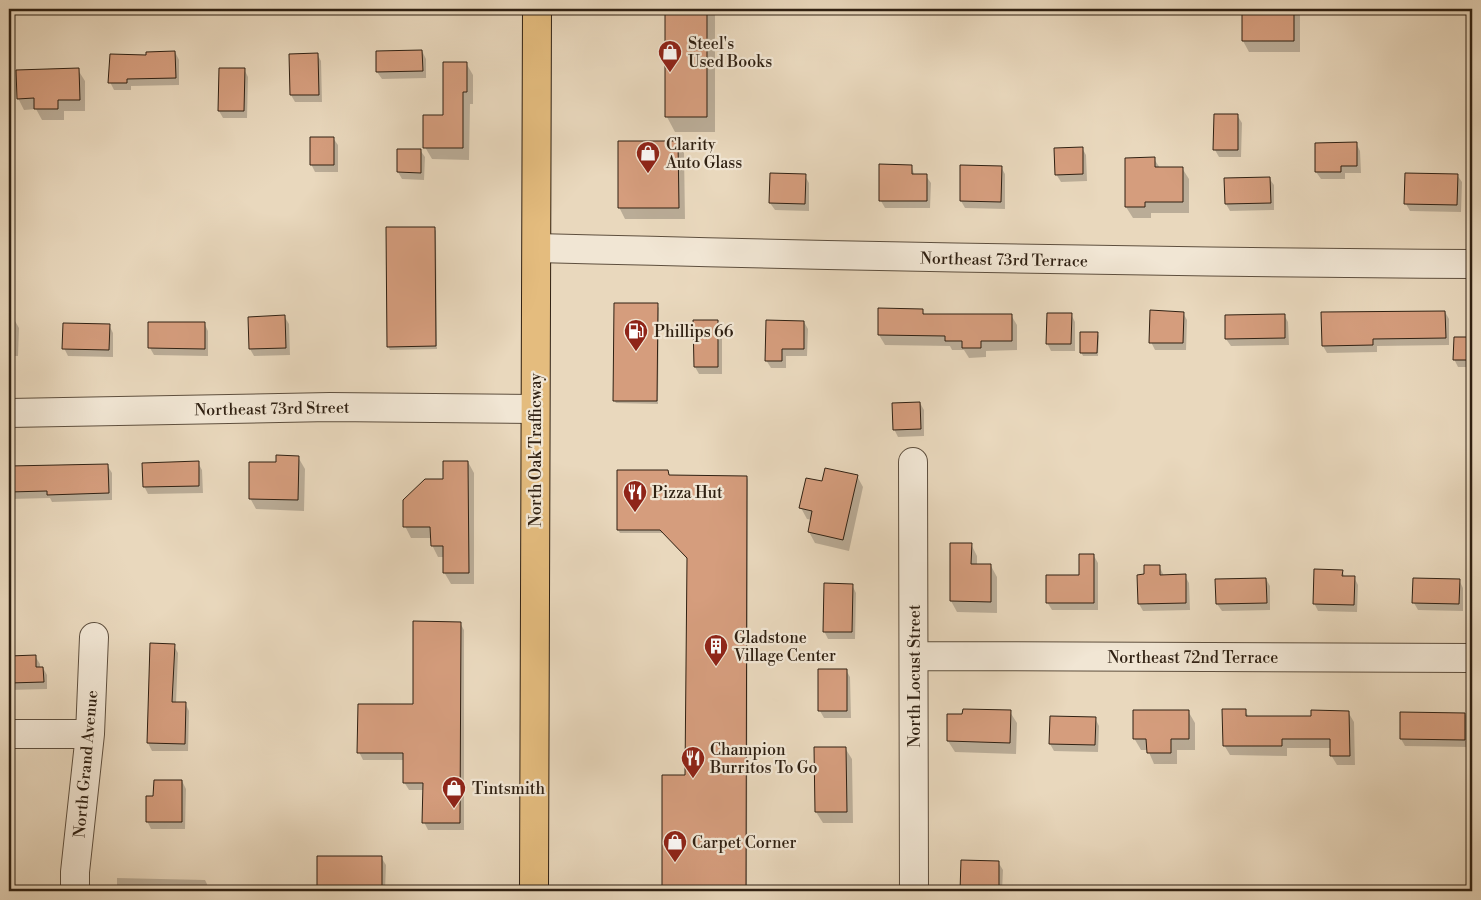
<svg xmlns="http://www.w3.org/2000/svg" width="1481" height="900" font-family="'Libre Bodoni',serif">
<rect width="100%" height="100%" fill="#e9d8bd"/>
<filter id="stains"><feTurbulence type="fractalNoise" baseFrequency=".004" numOctaves="4"/><feColorMatrix values="0 0 0 0 .2 0 0 0 0 .09 0 0 0 0 .02 0 0 0 .5 -.17"/></filter>
<radialGradient id="worn" r=".72"><stop offset=".6" stop-color="#630" stop-opacity="0"/><stop offset="1" stop-color="#630" stop-opacity=".3"/></radialGradient>
<!-- shadow -->
<path fill="#0003" d="M666 9H715V132H675L667 117Z
M1243 9H1300V52H1249L1243 41Z
M422 51 426 59V78L382 79 377 72Z
M175 52 179 60V85L131 86V90H114L110 82 147 57Z
M317 54 321 61 322 102H295L291 95Z
M466 63 473 75V104H470L469 160 432 159 425 147 445 116Z
M244 69 248 77 247 118H223L219 111Z
M78 70 85 81V111H64V120H42L36 109 24 110 18 98Z
M1237 115 1242 123 1241 157H1219L1215 150Z
M333 138 338 145V172H315L311 164Z
M677 142 684 153 685 219H625L619 207Z
M1356 143 1360 151 1361 173H1345V179H1321L1316 172Z
M1082 148 1086 155 1087 181 1061 182 1056 174Z
M420 150 425 157 424 180 402 179 398 172Z
M1126 159H1154L1160 168H1182L1189 179V213H1151V218H1133L1126 207Z
M911 166 915 176H926L931 183 930 208H885L881 201Z
M962 166 1001 167 1005 174V209L965 208 961 201Z
M1457 175 1462 182 1461 212 1410 211 1406 204Z
M805 176 809 183V211L775 210 770 203Z
M1269 178 1274 185V210L1230 211 1226 204 1225 179Z
M434 228 436 231 437 349 390 350 388 346Z
M657 305 659 308 658 404 616 403 614 400Z
M922 310 925 316 1011 315 1017 325V350L986 351V357L969 358 964 350H952L950 346 885 345 879 335Z
M1445 312 1449 319V345L1377 346V352L1327 353 1323 346Z
M1183 313 1187 320 1186 350H1155L1151 342Z
M1071 314 1075 322V351H1051L1047 343Z
M1284 315 1288 322 1289 345 1231 346 1226 339Z
M284 316 289 324 290 355 254 356 250 349Z
M9 321H15L19 328 18 356H9Z
M695 321H718L722 329V374H699L695 367Z
M804 322 808 329 807 356H786V368H771L766 360Z
M204 323 208 331V356L154 355 150 348Z
M109 325 113 333V357L68 356 64 348Z
M1097 333 1099 336 1098 356H1083L1081 352Z
M1455 338 1472 339V367H1458L1454 359Z
M920 403 924 410V436L898 437 894 429Z
M298 457 305 469 304 511 256 509 250 498 277 464Z
M468 462 474 473V584H451L444 572V557H438L432 545V538H411L405 526 444 481Z
M198 463 202 470 203 493 148 494 144 486Z
M107 465 112 473V500L52 502 50 498 9 499V466H16L17 467Z
M667 472 669 475 747 477 748 480 747 891H663V776H686L688 560 663 533H620L618 530Z
M857 476 863 487 849 551 815 543 809 532 812 520 807 519 801 508 823 483Z
M971 544 977 556V565L991 566 997 577V613L957 612 951 601Z
M1094 556 1098 563V610H1052L1047 602 1080 576Z
M1159 566 1164 576H1185L1189 583 1190 610 1143 611 1139 604 1146 576Z
M1342 571 1345 577H1354L1358 585 1357 612 1318 611 1314 603Z
M1266 579 1270 586V610L1222 611 1217 604Z
M1459 580 1463 588V611L1418 610 1414 603Z
M852 585 856 593 855 639H828L824 631Z
M460 623 464 630V830H428L424 822V790H409L404 782V760H363L359 752 414 705Z
M151 645 174 646 178 653 176 703H185L189 711 188 751H152L148 743Z
M35 656 40 664V668H43L47 675V689L9 690V657Z
M819 670H846L850 677 851 718H824L820 711Z
M1188 711 1195 723V750H1177V764H1154L1148 750H1141L1134 738Z
M1245 711 1249 717H1312L1348 712 1354 722 1355 765H1337L1331 755V748H1287V756L1230 755 1224 745Z
M1010 712 1017 723 1016 754 955 752 948 741 949 715Z
M1401 713 1465 714 1469 721 1468 747 1405 746 1401 739Z
M1095 718 1099 726 1098 752 1054 751 1050 744Z
M845 748 852 759 853 823H823L816 812Z
M182 781 186 789 185 829H151L147 821 155 797Z
M9 792 13 800 12 822H9Z
M319 857H381L386 865 385 891H318Z
M962 862H998L1003 870 1002 891H961Z
M117 878 205 880 207 884V891H117Z"/>
<!-- building -->
<path fill="#d59d7d" stroke="#302113" d="M665 9H707V117H665Z
M1242 9H1294V41H1242Z
M422 50 423 71 376 72V51Z
M175 51 176 78 127 79V83H108L110 54 146 55V52Z
M318 53 319 95H290L289 54Z
M443 62H467V92H463V148H423V115H443Z
M79 68 80 100H58V109H34V98L17 99 16 70Z
M219 68H245L244 111H218Z
M1214 114H1238V150H1213Z
M310 137H334V165H310Z
M618 141H678L679 208H618Z
M1357 142V166H1341V172H1315V143Z
M1083 147V174L1055 175 1054 148Z
M397 149H421V173L397 172Z
M1155 157V167H1183V202H1145V207H1125V158Z
M879 164 912 165V174H927V201H879Z
M960 165 1002 166 1001 202 960 201Z
M770 173 806 174 805 204 769 203Z
M1405 173 1458 174 1457 205 1404 204Z
M1270 177 1271 203 1225 204 1224 178Z
M386 227H435L436 346 387 347Z
M614 303H658L657 401H613Z
M878 308 923 309V314H1012V341H981V348H962V341H945V336L878 335Z
M1150 310 1184 312 1183 343H1149Z
M1445 311 1446 338 1373 339V345L1322 346 1321 312Z
M1047 313H1072L1071 344H1046Z
M1285 314V338L1225 339V315Z
M285 315 286 348 249 349 248 317Z
M693 320H718V367H694Z
M766 320 804 321V349H782V361H765Z
M148 322H205V349L148 348Z
M63 323 110 324 109 350 62 349Z
M1080 332H1098L1097 353H1080Z
M1454 337H1472V360H1453Z
M920 402 921 429 893 430 892 403Z
M276 455 299 456 298 500 249 499V462H276Z
M199 461V486L143 487 142 463Z
M443 461H468L469 573H443V546H431L430 527H403V500L425 479H443Z
M108 464 109 493 47 495V491L9 492V466Z
M825 468 858 475 843 540 808 532 812 511 799 508 806 478 822 481Z
M617 470H668L669 475 747 476 746 891H662V775H685L687 558 660 530H617Z
M950 543H972L971 564H991V602L950 601Z
M1079 554H1094V603H1046V575H1079Z
M1144 565H1160V575L1186 574V603L1138 604 1137 575 1144 574Z
M1314 569 1343 570 1342 576H1355L1354 605 1313 604Z
M1266 578 1267 603 1216 604 1215 579Z
M1413 578 1460 579 1459 604 1412 603Z
M824 583 853 584 852 632H823Z
M413 621 461 622 460 823H422L423 783H403V753H357L358 704H413Z
M150 643 175 644 172 702H186L185 744 147 743Z
M36 655V667H43L44 682 9 683V656Z
M818 669H847V711H818Z
M963 709 1011 710 1010 743 947 741V714H962Z
M1222 709H1246V716H1311V710L1349 711 1350 756H1330V739H1282V746H1223Z
M1133 710H1189V739H1171V753H1147L1146 739H1133Z
M1400 712 1465 713V740L1400 739Z
M1050 716 1096 717 1095 745 1049 744Z
M814 747H846L847 812H815Z
M154 780H182V822H146V796H153Z
M317 856H382V891H317Z
M961 860 999 861V891H960Z"/>
<g fill="none" stroke-linecap="round" stroke-linejoin="round">
<!-- minor casing -->
<g stroke="#5e4f3e" stroke-width="30">
<path id="minor" d="M537 248C849 256 1160 262 1472 264
M9 413 330 407 535 409
M913 462 914 891
M914 656 1472 658
M9 734H90
M75 891V872L90 734 94 637"/>
</g>
<!-- major casing -->
<g stroke="#302113" stroke-width="30">
<path id="major" d="M534 891 537 9"/>
</g>
<!-- minor -->
<use href="#minor" stroke="#f1e6d4" stroke-width="28"/>
<!-- major -->
<use href="#major" stroke="#e4bc7e" stroke-width="28"/>
</g>
<!-- icons -->
<defs>
<g id="shop-pin" transform="scale(1.25)"><path d="M0 17L-7.5 6A9.5 9.5 0 1 1 7.5 6Z" fill="#8f2418" stroke="#f1e6d4"/><path d="M-5-2.5h2.3a2.7 3.5 0 0 1 5.4 0H5L5.5 6h-11ZM-1.5-2.5h3a1.5 2.3 0 0 0-3 0Z" fill="#fff"/></g>
<g id="fuel-pin" transform="scale(1.25)"><path d="M0 17L-7.5 6A9.5 9.5 0 1 1 7.5 6Z" fill="#8f2418" stroke="#f1e6d4"/><path d="M-5.5-6h7V0h2V4h1.3V-2.5L3-4.5l.8-.8L6-3V5H2.5V1h-1V6h-7ZM-4.2-4.7v3.2H.2V-4.7Z" fill="#fff"/></g>
<g id="restaurant-pin" transform="scale(1.25)"><path d="M0 17L-7.5 6A9.5 9.5 0 1 1 7.5 6Z" fill="#8f2418" stroke="#f1e6d4"/><path d="M-5-6h1v4h1v-4h1v4h1v-4h1v5L-1.5 .5V6h-2V.5L-5-1ZM5-6V6H3V1.5H1.5Q1.5-4 5-6Z" fill="#fff"/></g>
<g id="building-pin" transform="scale(1.25)"><path d="M0 17L-7.5 6A9.5 9.5 0 1 1 7.5 6Z" fill="#8f2418" stroke="#f1e6d4"/><path d="M-4-6H4V6H1V3H-1V6H-4ZM-2.5-4.3h1.7v1.8h-1.7ZM.8-4.3h1.7v1.8H.8ZM-2.5-1h1.7V.8h-1.7ZM.8-1h1.7V.8H.8Z" fill="#fff"/></g>
</defs>
<g fill-rule="evenodd">
<use href="#shop-pin" x="670" y="52"/>
<use href="#shop-pin" x="648" y="153"/>
<use href="#fuel-pin" x="636" y="331"/>
<use href="#restaurant-pin" x="635" y="492"/>
<use href="#building-pin" x="716" y="646"/>
<use href="#restaurant-pin" x="693" y="758"/>
<use href="#shop-pin" x="454" y="788"/>
<use href="#shop-pin" x="675" y="842"/>
</g>
<g text-anchor="middle" stroke-width="4.5" stroke-linejoin="round" paint-order="stroke">
<!-- poi labels -->
<g font-size="16" fill="#302113" stroke="#f1e6d4" text-anchor="start">
<text x="688" y="49">Steel's<tspan x="688" dy="18">Used Books</tspan></text>
<text x="666" y="150">Clarity<tspan x="666" dy="18">Auto Glass</tspan></text>
<text x="654" y="337">Phillips 66</text>
<text x="652" y="498">Pizza Hut</text>
<text x="734" y="643">Gladstone<tspan x="734" dy="18">Village Center</tspan></text>
<text x="710" y="755">Champion<tspan x="710" dy="18">Burritos To Go</tspan></text>
<text x="472" y="794">Tintsmith</text>
<text x="692" y="848">Carpet Corner</text>
</g>
<!-- street labels -->
<g font-size="16" fill="#302113" stroke="#f1e6d4">
<text transform="translate(1004 259) rotate(1)" y="6">Northeast 73rd Terrace</text>
<text transform="translate(272 408) rotate(-1)" y="6">Northeast 73rd Street</text>
<text transform="translate(535 450) rotate(-90)" y="6">North Oak Trafficway</text>
<text x="1193" y="663">Northeast 72nd Terrace</text>
<text transform="translate(914 676) rotate(-90)" y="6">North Locust Street</text>
<text transform="translate(85 764) rotate(-85)" y="6">North Grand Avenue</text>
</g>
</g>
<!-- margin -->
<rect width="1481" height="900" fill="none" stroke="#e9d8bd" stroke-width="30"/>
<rect x="10" y="10" width="1461" height="880" fill="none" stroke="#302113" stroke-width="2.5"/>
<rect x="15" y="15" width="1451" height="870" fill="none" stroke="#302113"/>
<rect width="100%" height="100%" filter="url(#stains)"/>
<rect width="100%" height="100%" fill="url(#worn)"/>
</svg>
